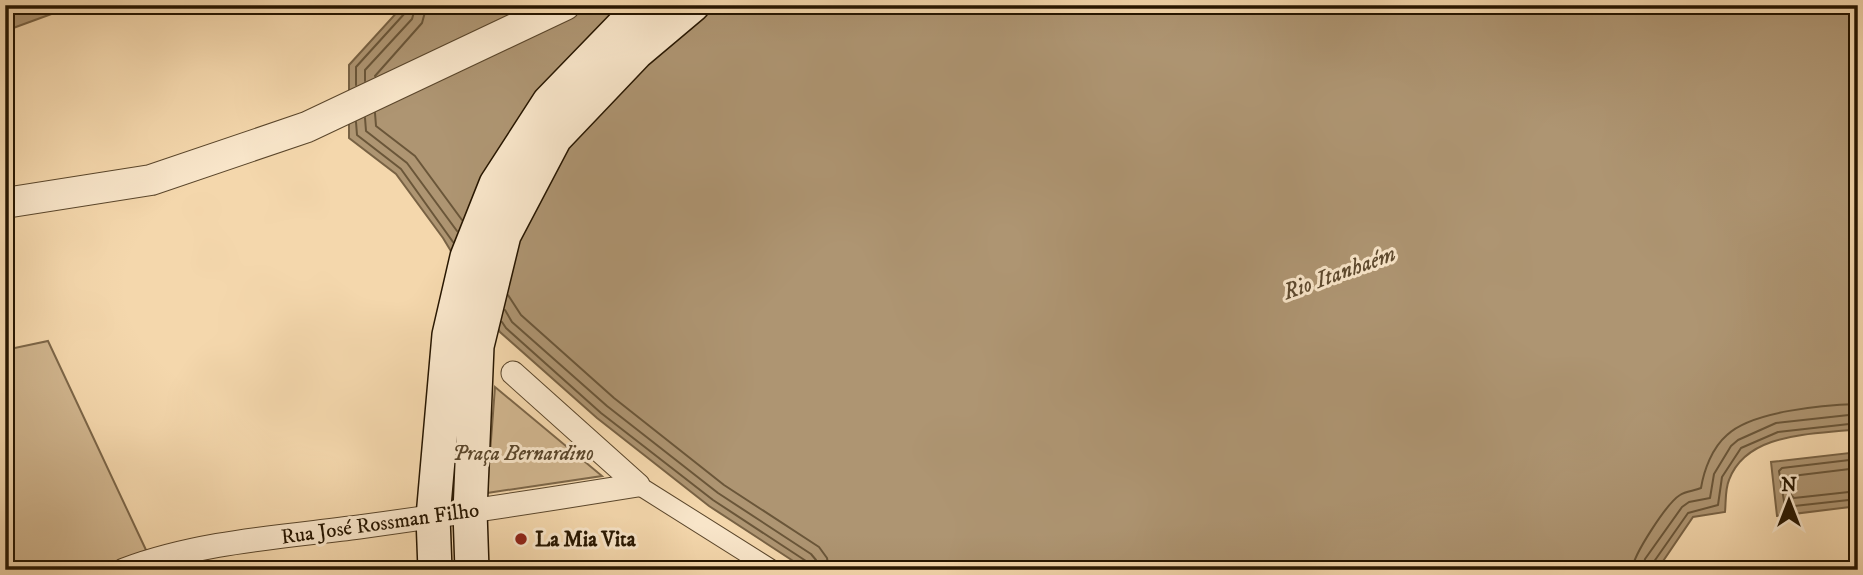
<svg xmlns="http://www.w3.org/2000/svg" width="1863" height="575" font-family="'IM FELL DW Pica',serif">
<rect width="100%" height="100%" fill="#f4d7ac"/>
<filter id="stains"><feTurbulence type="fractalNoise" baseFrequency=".00286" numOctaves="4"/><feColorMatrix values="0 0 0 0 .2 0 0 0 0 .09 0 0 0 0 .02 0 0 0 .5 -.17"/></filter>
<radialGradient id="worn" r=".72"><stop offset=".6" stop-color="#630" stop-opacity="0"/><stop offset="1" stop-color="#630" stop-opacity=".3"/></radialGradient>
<!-- green -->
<path fill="#d1b68f" stroke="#7c6648" stroke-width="2" d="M48 341 146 550 134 570H5V350Z
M495 387 602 476 487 493Z"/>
<!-- water -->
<path fill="#ae9572" stroke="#786244" stroke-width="2" d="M5 5H76L5 31Z
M399 5H1858V429C1815 435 1747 431 1729 480 1725 489 1726 502 1725 512L1693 517 1657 570H807L709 506 597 418 500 332 443 238 396 174 349 138V65L401 8Z
M1858 452V506L1777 516 1771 462Z"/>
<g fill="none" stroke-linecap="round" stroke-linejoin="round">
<!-- shore -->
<path stroke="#6a5639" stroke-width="2" d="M375 76 422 23 427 5
M365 81V70L412 19 416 5
M356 85V67L405 13 407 5
M375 113 376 126 415 156 462 220
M365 118 366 131 407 163 457 231
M356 122 357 135 401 169 453 242
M508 295 521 315 614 398 724 485 819 547 827 558 829 570
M505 310 512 322 607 406 718 493 811 554 816 560 818 570
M502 322 506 328 601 413 713 500 806 561 809 570
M1858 459 1782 468 1779 471 1785 507 1858 499
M1858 468 1792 476 1789 479 1791 495 1794 498 1858 491
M1632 570C1633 555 1667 503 1680 495 1686 491 1694 491 1701 488 1704 470 1712 448 1727 435 1752 411 1824 405 1858 404
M1643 570 1645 559 1682 507 1689 502 1710 498 1714 474 1731 446 1738 440 1776 423 1858 414
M1652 570 1653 563 1688 513 1718 505 1722 477 1741 448 1778 432 1858 423"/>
<!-- pedestrian casing -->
<g stroke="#5a462b" stroke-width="20">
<path id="pedestrian" d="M638 485 773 570"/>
</g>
<!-- minor casing -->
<g stroke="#5a462b" stroke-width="25">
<path id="minor" d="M513 373 638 485
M124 570C198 542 281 537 359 527 453 514 545 500 638 485"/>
</g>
<!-- tertiary casing -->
<g stroke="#5a462b" stroke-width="32">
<path id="tertiary" d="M5 203 151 180 307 127 565 5"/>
</g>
<!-- secondary casing -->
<g stroke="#271600" stroke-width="36">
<path id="secondary" d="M435 570 433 517 449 335 467 257 496 184 549 102 643 5
M472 570 470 512 477 346 504 235 555 138 636 53 693 5"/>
</g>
<!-- pedestrian -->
<use href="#pedestrian" stroke="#f8e5c9" stroke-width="18"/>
<!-- minor -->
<use href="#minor" stroke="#f8e5c9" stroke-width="23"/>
<!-- tertiary -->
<use href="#tertiary" stroke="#f8e5c9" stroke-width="30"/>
<!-- secondary -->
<use href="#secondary" stroke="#f8e5c9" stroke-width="33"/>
</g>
<!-- markers -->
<circle fill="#8f2418" stroke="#f8e5c9" stroke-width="2.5" cx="521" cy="539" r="7"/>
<g text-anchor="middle" stroke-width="6" stroke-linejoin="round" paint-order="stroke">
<!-- park labels -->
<g font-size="21" font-style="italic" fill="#5a462b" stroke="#f8e5c9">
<text x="523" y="460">Praça Bernardino</text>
</g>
<!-- street labels -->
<g font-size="21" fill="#271600" stroke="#f8e5c9">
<text transform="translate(380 523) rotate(-8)" y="7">Rua José Rossman Filho</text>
</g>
<!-- poi labels -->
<g font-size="21" font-weight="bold" fill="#271600" stroke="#f8e5c9" text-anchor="start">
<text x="535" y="546">La Mia Vita</text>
</g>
<!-- water labels -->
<g font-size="23" font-style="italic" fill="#5d492e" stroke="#f8e5c9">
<text transform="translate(1339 272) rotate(-20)" y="8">Rio Itanhaém</text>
</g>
</g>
<!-- margin -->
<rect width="1863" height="575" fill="none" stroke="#f4d7ac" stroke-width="28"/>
<rect x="7" y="7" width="1849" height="561" fill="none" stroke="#271600" stroke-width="3.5"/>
<rect x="14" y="14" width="1835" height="547" fill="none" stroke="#271600" stroke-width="2"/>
<!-- north arrow -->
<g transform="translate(1789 501)" stroke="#f8e5c9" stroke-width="5" paint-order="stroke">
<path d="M0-5L12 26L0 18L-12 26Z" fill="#271600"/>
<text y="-10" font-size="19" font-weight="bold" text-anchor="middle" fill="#271600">N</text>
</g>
<rect width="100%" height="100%" filter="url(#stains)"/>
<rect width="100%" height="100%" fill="url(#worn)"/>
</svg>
